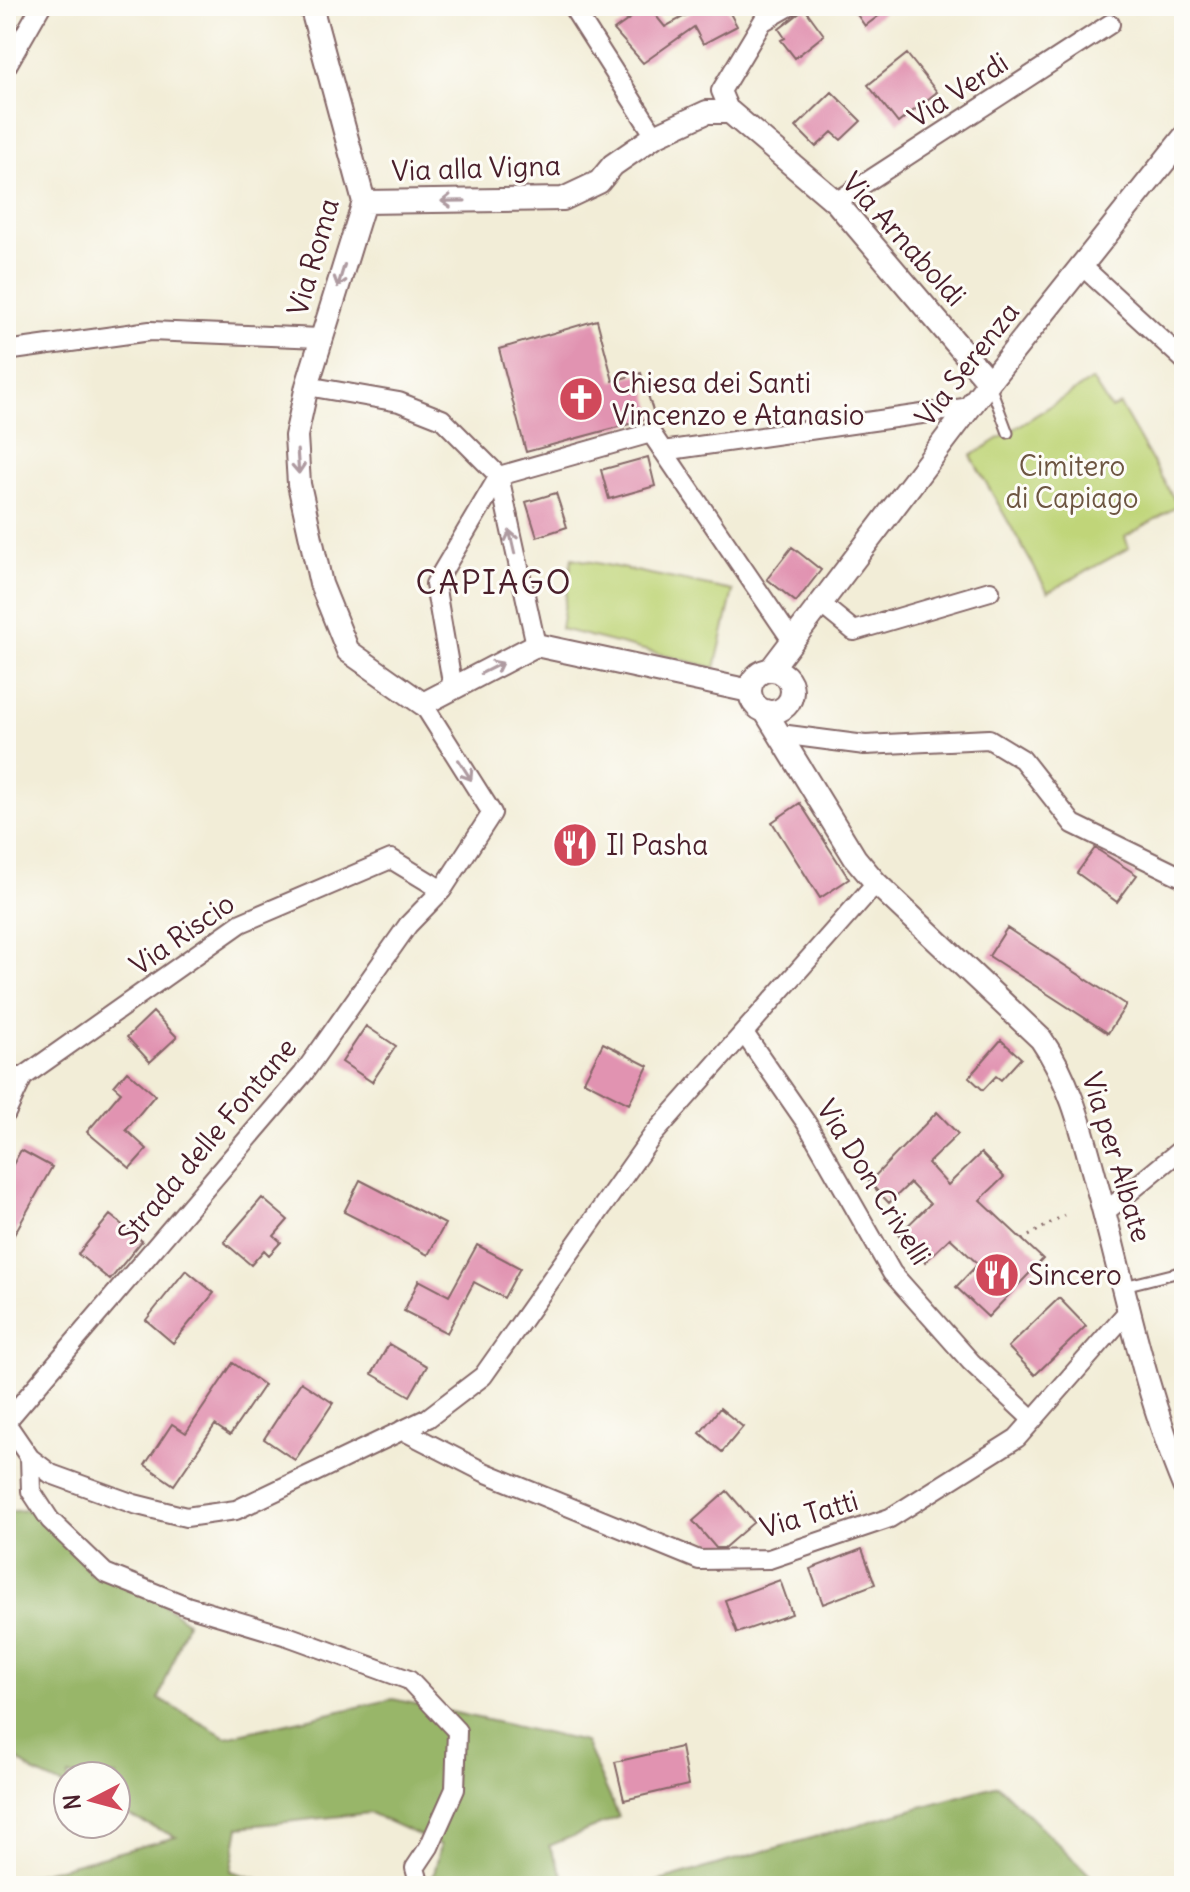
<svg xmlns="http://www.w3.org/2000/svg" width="1190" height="1892" font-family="Delius,sans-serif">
<rect width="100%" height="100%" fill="#fdfcf7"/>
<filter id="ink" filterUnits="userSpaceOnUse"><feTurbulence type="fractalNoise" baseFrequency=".0125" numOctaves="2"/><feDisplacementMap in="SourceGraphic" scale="16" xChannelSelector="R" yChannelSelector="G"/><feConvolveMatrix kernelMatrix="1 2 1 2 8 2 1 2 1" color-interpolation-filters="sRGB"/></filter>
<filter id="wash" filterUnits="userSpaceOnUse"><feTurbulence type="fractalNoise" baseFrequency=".006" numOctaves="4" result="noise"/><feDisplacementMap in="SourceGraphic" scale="32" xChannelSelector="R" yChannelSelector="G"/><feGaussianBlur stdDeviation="1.8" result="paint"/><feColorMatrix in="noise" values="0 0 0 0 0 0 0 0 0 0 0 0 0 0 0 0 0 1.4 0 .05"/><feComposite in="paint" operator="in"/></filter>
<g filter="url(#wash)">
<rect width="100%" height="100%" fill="#f2edd7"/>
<!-- green -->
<path fill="#c0d579" stroke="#857a52" stroke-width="2" d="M1092 380 1111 409 1120 405 1178 506 1125 537 1129 548 1048 592 971 456Z
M572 558 733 591 715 668 561 629Z"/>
<!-- forest -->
<path fill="#98b669" stroke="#716a4a" stroke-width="2" d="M36 1509 187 1622 159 1699 226 1737 393 1699 585 1742 619 1817 549 1846 568 1886H431L441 1845 370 1813 239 1827 231 1871 281 1886H6V1882L176 1837 116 1810V1776H68V1788L33 1772 6 1750V1512Z
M998 1785 1101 1886H642Z"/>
<g id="blocks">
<!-- building -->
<path fill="#e193b1" d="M648 6 665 27 703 6H726L737 26 703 44 694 27 643 63 614 30Z
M851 6H892L865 26Z
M805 9 824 35 795 58 781 40 785 38 779 29Z
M907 54 937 92 898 123 868 85Z
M832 92 861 121 841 140 832 132 816 147 796 127Z
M597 320 613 381 641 373 655 417 526 452 499 349Z
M648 457 655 486 609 499 601 470Z
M556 493 567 527 537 537 526 502Z
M792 547 821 570 796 602 767 579Z
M800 803 849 879 820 898 772 822Z
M1095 848 1137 875 1117 902 1077 873Z
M1007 928 1126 1005 1108 1033 989 956Z
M153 1012 177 1037 150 1062 127 1037Z
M366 1026 396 1046 372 1082 342 1062Z
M1001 1040 1021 1058 1001 1080 996 1076 983 1090 969 1077Z
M603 1043 648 1066 629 1104 584 1081Z
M127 1071 155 1095 126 1130 147 1149 130 1168 87 1132 121 1092 114 1086Z
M937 1112 958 1134 928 1163 948 1185 981 1153 1004 1177 980 1200 1043 1259 988 1317 956 1287 978 1264 950 1238 925 1262 898 1235 930 1204 910 1183 889 1203 869 1182Z
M21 1150 52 1167 6 1249V1177Z
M360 1180 445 1224 428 1255 344 1212Z
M262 1198 288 1220 274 1236 281 1242 269 1255 264 1250 251 1265 224 1242Z
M110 1215 142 1241 110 1280 78 1254Z
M477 1245 520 1268 504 1298 474 1282 447 1333 404 1311 419 1280 449 1296Z
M186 1270 214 1293 173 1343 146 1320Z
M1059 1298 1086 1326 1035 1375 1008 1347Z
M389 1344 427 1366 410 1396 372 1374Z
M233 1363 264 1385 230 1435 215 1425 174 1485 145 1465 172 1424 186 1433Z
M301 1382 333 1403 295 1460 264 1439Z
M720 1408 743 1427 722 1452 700 1433Z
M727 1491 754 1522 724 1548H716L693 1521Z
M862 1549 875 1584 823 1604 810 1569Z
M780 1580 792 1614 737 1633 725 1600Z
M681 1747 688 1785 624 1800 615 1762Z"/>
</g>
</g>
<g filter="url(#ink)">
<use href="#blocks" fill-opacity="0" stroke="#856767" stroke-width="2"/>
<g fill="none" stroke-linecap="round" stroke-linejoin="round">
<!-- service casing -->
<g stroke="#856767" stroke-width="13">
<path id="service" d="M990 385 1008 433
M1124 1286 1184 1271"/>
</g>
<!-- minor casing -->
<g stroke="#856767" stroke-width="22">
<path id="minor" d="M572 6 655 136
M764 21 790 6
M6 67 41 6
M730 112 721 91 772 6
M836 202 1110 24
M1082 266 1184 360
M6 351 150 331 321 338
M307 386 399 402 442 419 499 476 536 645
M663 451 971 407
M822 605 854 631 990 591
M453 688 435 584 499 476 651 433 793 642
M788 735 865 745 989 739 1022 759 1073 824 1184 878
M744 1033 807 1124 892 1273 971 1362 1033 1420
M6 1077H23L241 923 391 859 442 890
M6 1113 23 1077
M1104 1213 1184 1147
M6 1422 303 1074 408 925 442 890 492 813 423 704
M6 1423 30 1458 51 1474 134 1504 186 1517 236 1510 428 1418 483 1376 653 1135 876 883
M402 1430 484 1472 699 1560 769 1559 890 1518 1017 1438 1130 1309
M30 1458 31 1491 50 1520 105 1573 187 1606 290 1637 409 1680 457 1731 455 1789 429 1847 415 1868 420 1886"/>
</g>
<!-- tertiary casing -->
<g stroke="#856767" stroke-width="26">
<path id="tertiary" d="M311 6 364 202 307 386 296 436 299 484 321 584 348 651 423 704 536 645 750 691
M364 202 563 199 599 182 613 165 655 136 707 112H730L836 202 989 382
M771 669 989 382 1184 137
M750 691a21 21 0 1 1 42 0a21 21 0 1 1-42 0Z
M765 711 855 858 876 883 1041 1039C1073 1085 1084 1139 1099 1193 1125 1290 1145 1393 1184 1486"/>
</g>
<!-- path -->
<path stroke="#856767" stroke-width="3" stroke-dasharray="2 6" stroke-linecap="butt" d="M1022 1240 1064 1215
M390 1886 399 1880"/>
<!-- service -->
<use href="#service" stroke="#fff" stroke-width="9"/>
<!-- minor -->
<use href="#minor" stroke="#fff" stroke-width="18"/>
<!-- tertiary -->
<use href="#tertiary" stroke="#fff" stroke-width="22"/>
</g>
<!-- one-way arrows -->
<defs><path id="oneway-shaft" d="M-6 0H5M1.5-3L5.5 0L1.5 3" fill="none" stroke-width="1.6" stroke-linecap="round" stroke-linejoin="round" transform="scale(2)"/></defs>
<g stroke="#ae9aa0">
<use href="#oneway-shaft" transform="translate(453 201) rotate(179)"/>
<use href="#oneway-shaft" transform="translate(341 276) rotate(107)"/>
<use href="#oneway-shaft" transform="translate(298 462) rotate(86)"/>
<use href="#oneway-shaft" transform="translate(512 542) rotate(-103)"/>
<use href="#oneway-shaft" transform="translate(492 668) rotate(-27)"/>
<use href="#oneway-shaft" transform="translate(465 770) rotate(58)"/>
</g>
</g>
<!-- icons -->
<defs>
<g id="church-disc" transform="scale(2.3)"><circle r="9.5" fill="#d1495b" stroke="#fdfcf7"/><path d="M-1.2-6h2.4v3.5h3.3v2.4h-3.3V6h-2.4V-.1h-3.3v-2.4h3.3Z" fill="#fff"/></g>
<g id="restaurant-disc" transform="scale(2.3)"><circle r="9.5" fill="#d1495b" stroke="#fdfcf7"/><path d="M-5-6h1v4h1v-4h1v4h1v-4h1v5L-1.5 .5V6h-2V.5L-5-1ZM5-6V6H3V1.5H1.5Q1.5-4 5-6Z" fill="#fff"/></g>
</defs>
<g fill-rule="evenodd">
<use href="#church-disc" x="581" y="399"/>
<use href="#restaurant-disc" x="575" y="845"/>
<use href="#restaurant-disc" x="997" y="1275"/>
</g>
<g text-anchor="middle" stroke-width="6" stroke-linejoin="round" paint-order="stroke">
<!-- street labels -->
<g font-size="28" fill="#4a1f2b" stroke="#fdfcf7">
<text transform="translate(958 90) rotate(-33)" y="10">Via Verdi</text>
<text transform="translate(476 168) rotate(-2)" y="10">Via alla Vigna</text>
<text transform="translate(904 239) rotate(48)" y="10">Via Arnaboldi</text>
<text transform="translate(313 257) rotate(-74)" y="10">Via Roma</text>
<text transform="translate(967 364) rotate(-52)" y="10">Via Serenza</text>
<text transform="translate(182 934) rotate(-35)" y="10">Via Riscio</text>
<text transform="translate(207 1141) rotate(-50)" y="10">Strada delle Fontane</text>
<text transform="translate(1117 1157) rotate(73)" y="10">Via per Albate</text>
<text transform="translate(874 1182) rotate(58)" y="10">Via Don Crivelli</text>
<text transform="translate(809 1514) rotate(-17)" y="10">Via Tatti</text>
</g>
<!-- poi labels -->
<g font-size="28" fill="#4a1f2b" stroke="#fdfcf7" text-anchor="start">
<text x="612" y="393">Chiesa dei Santi<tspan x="612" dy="32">Vincenzo e Atanasio</tspan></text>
<text x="606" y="855">Il Pasha</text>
<text x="1028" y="1285">Sincero</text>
</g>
<!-- park labels -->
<g font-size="28" fill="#6d5642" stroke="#fdfcf7">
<text x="1072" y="476">Cimitero<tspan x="1072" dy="32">di Capiago</tspan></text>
</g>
<!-- quarter labels -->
<g font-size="32" letter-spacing="2" fill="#4a1f2b" stroke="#fdfcf7">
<text x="494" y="594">CAPIAGO</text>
</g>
</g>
<!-- margin -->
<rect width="1190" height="1892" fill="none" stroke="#fdfcf7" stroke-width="32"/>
<!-- north arrow -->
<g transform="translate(92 1800) rotate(264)"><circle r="38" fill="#fdfcf7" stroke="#b5a4a5" stroke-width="2"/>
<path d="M0-6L14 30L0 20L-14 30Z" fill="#d1495b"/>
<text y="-12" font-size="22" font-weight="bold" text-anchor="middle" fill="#4a1f2b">N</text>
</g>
</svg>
